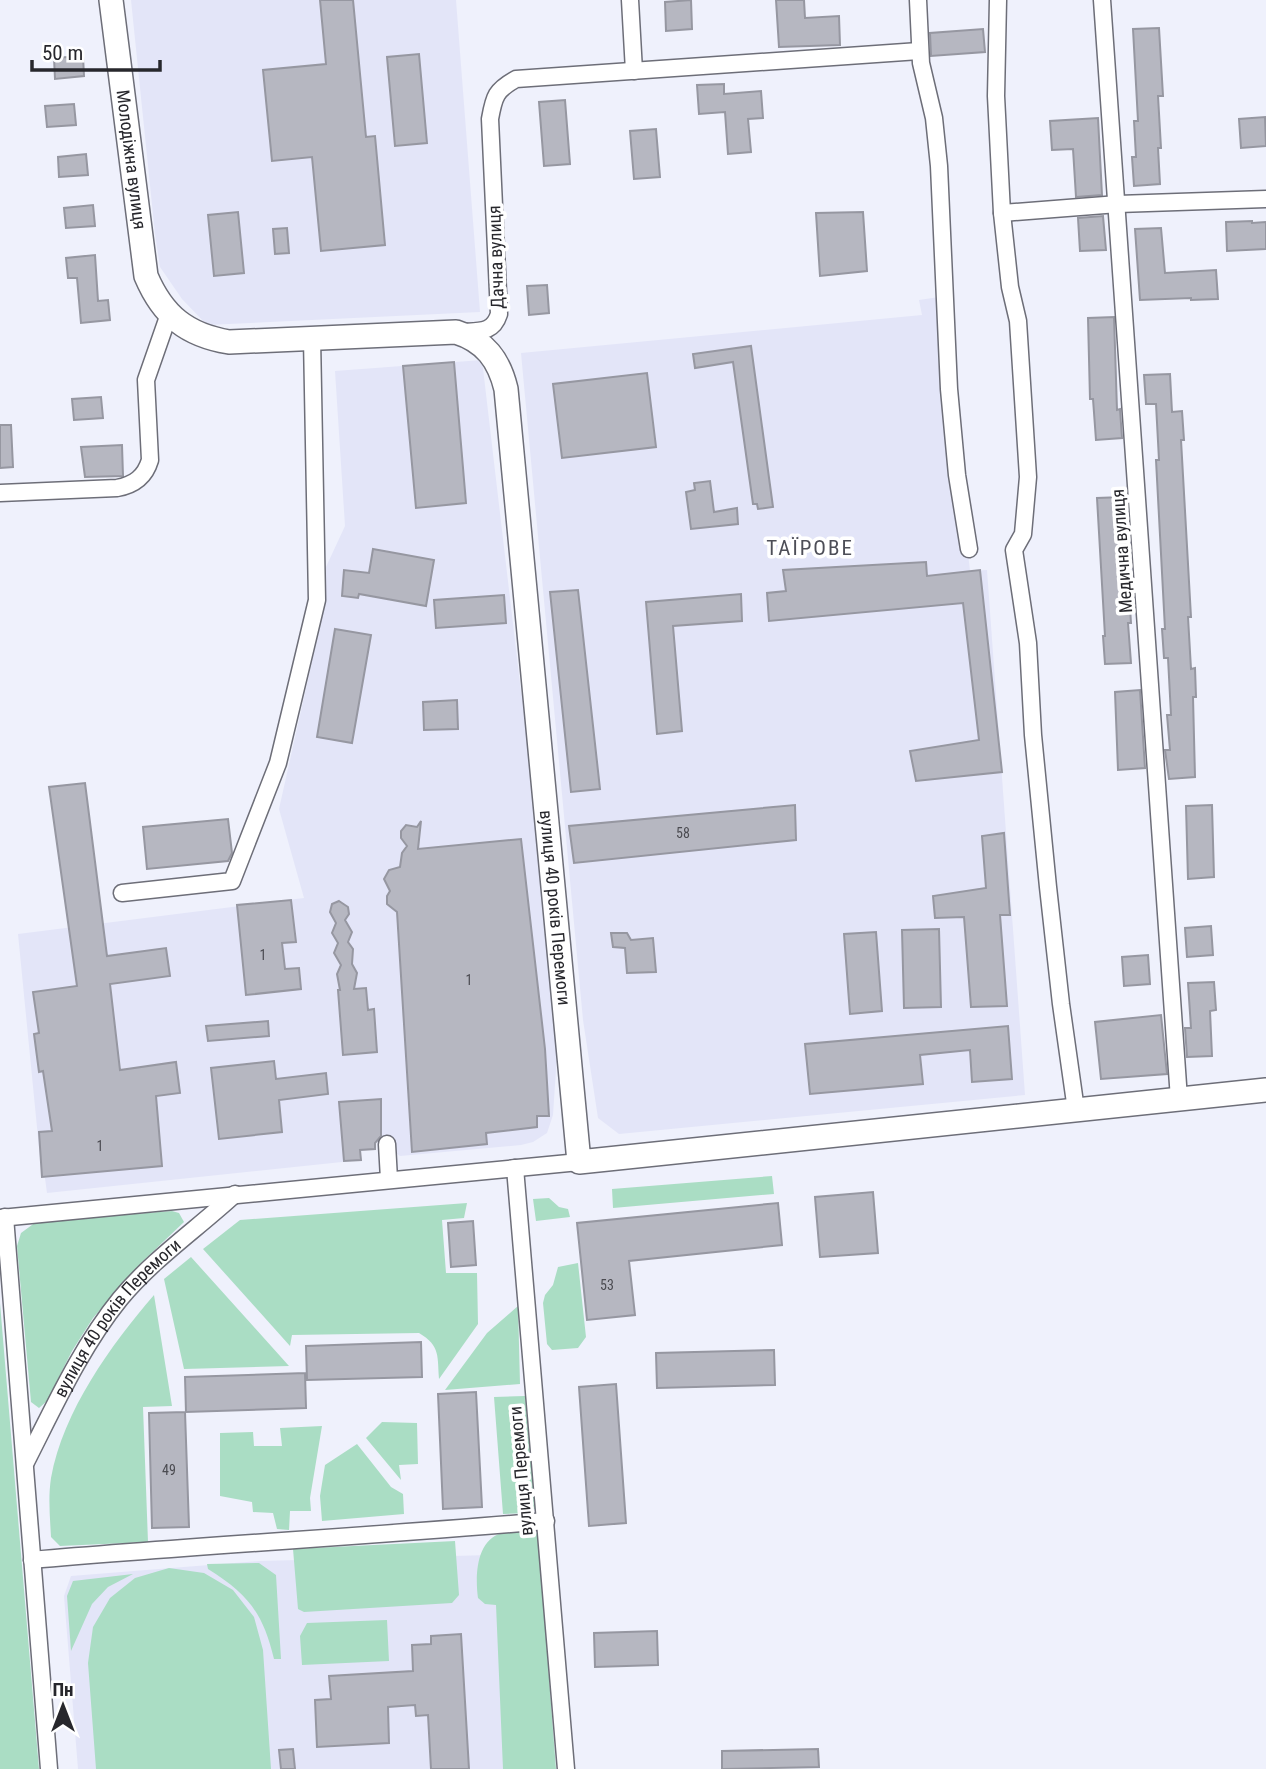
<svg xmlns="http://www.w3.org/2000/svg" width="1266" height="1769" font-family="'Roboto Condensed',sans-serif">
<rect width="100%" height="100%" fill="#eff1fc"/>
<!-- built -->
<path fill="#e3e5f8" d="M131 0H456L480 312 207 325 182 299 160 267 155 234Z
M939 297 970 571 987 570 1025 1095 619 1134 598 1118 583 1020 521 353 922 315 919 300Z
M482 360 521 692 527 707 558 1039 553 1115 547 1133 533 1142 521 1145 400 1156 381 1142H375V1149L360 1150 361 1160 47 1193 45 1178H42L18 934 304 898 279 809 324 608 326 567 345 526 335 371Z
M526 1554 543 1769H78L64 1596 71 1576 260 1561Z"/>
<!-- green -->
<path fill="#aaddc4" d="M772 1176 774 1194 613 1208 612 1189Z
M549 1198 559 1207 568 1209 570 1217 536 1221 533 1199Z
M467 1203 464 1218 442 1220 446 1273H477L478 1324 439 1379C437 1357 441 1346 419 1333L292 1335 290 1346 203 1249 240 1220Z
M172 1211 179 1213 184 1222 141 1263 93 1318 72 1351 47 1401 39 1408 31 1402 17 1246 21 1233 36 1222Z
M191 1257 289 1366 184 1369 164 1279Z
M578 1263 586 1337 578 1348 552 1350 547 1344 543 1303 545 1295 553 1285 558 1267Z
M154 1295 172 1406 143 1407 148 1542 60 1546 51 1537C50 1518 48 1497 51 1478 63 1411 111 1345 154 1295Z
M0 1303 39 1769H0Z
M518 1306 520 1384 445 1390 487 1333Z
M525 1396 536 1508 529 1513 503 1514 494 1397Z
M382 1422 417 1423 418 1464 399 1465 401 1480 366 1438Z
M322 1426 310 1498 311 1511H290L289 1530 277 1529 273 1513 253 1512 252 1502 220 1496V1433L253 1432 254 1446H282L280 1428Z
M357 1444 391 1487 403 1494 404 1514 322 1521 320 1496 325 1465Z
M531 1531 538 1534 556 1769H503L496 1605 485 1604 478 1598C475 1576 476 1540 502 1533 511 1531 522 1531 531 1531Z
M455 1541 459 1595 452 1603 304 1612 298 1609 293 1549Z
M259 1563 276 1575 281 1659H274C263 1613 248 1594 208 1569L207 1564Z
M169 1568 204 1573 233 1590 254 1617 263 1650 271 1769H96L88 1663 93 1627 110 1598 135 1578Z
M133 1574 108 1587 92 1604 71 1651 67 1596 73 1581Z
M387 1620 389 1661 302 1665 300 1636 307 1623Z"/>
<!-- building -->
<path fill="#b6b7c1" stroke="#9697a1" stroke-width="2" d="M320 0H353L366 137 375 136 385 245 321 251 312 157 272 161 263 70 326 64Z
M691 0 692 29 666 31 665 2Z
M776 0H804L805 18 839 16 840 45 779 47Z
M1159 28 1163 96H1158L1161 148H1158L1160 184 1134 186 1132 157H1136L1134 121H1138L1133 29Z
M983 29 985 52 931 56 930 33Z
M419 54 427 143 395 146 387 57Z
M83 56 84 76 55 79 54 58Z
M724 84V94L761 91 763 118 748 119 751 152 728 154 725 112 699 114 697 85Z
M565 100 570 164 544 166 539 102Z
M74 104 76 125 47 127 45 106Z
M1265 117 1266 146 1241 148 1239 119Z
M1098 118 1102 195 1076 197 1073 149 1052 150 1050 121Z
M656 129 660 177 634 179 630 131Z
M86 154 88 175 59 177 58 157Z
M93 205 95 226 66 228 64 208Z
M238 212 244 273 214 276 208 215Z
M863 212 867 271 820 276 816 213Z
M1103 216 1106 250 1080 251 1078 218Z
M1252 221V223L1266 222V249L1227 251 1226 222Z
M287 228 289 253 275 254 273 229Z
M1161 228 1165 273 1216 270 1218 299 1191 300V298L1140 300 1135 229Z
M95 255 98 301 108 300 110 320 81 323 77 278H68L66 258Z
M547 285 549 313 529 315 527 286Z
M1114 317 1117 410 1120 409 1122 438 1096 440 1093 399H1090L1088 318Z
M751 346 773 507 758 509 757 504H753L733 362 695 368 693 354Z
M454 362 466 503 416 508 403 366Z
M647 373 656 447 562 458 553 384Z
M1170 374 1172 412 1182 411 1184 440H1181L1191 617H1188L1191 669 1195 668 1196 697H1193L1195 777 1169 779 1165 750H1170L1167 715H1171L1168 658H1164L1162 629H1165L1156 460H1159L1156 404H1146L1144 375Z
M101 397 103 418 74 420 72 399Z
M0 425H11L13 467 0 468Z
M122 445 123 476 85 477 81 447Z
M710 481 714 512 737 508 738 524 691 529 686 492 695 490 694 483Z
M1123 497 1131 623H1128L1131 663 1105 664 1103 636H1105L1097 498Z
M373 549 434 560 426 606 359 594 358 598 342 596 344 570 369 573Z
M926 562 927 576 980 570 1002 772 916 781 910 751 979 740 963 603 769 621 767 593 786 591 783 570Z
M578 590 600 789 571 792 550 592Z
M741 594 742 621 673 626 682 731 657 734 646 602Z
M504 595 506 623 436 628 434 600Z
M335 629 371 635 352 743 317 737Z
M1140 690 1145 768 1118 770 1115 692Z
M457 700 458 729 424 730 423 702Z
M85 783 107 956 166 948 170 976 110 984 120 1070 176 1062 180 1093 156 1096 162 1166 42 1177 39 1132 52 1131 43 1071 39 1072 34 1034 39 1033 33 992 77 986 49 787Z
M795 805 796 840 574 863 569 826Z
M1212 805 1214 877 1188 879 1186 806Z
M228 819 232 853 228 861 147 869 143 827Z
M421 821 418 849 521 839 545 1049 549 1116H537V1127L486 1133 487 1144 412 1152 397 912 387 904V896L390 891 384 879 389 870 400 867 402 853 407 846 401 838V831L406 825 417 827Z
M1004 833 1010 915H1000L1007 1006 971 1007 964 917 935 918 933 896 986 888 982 836Z
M291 900 296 942 282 943 285 969 299 968 301 989 246 995 237 905Z
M339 901 348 907 349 914 345 920 352 932 348 942 353 949 352 964 357 973 354 989 366 988 368 1010 374 1009 377 1052 343 1055 338 990H340L337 974 341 965 334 953 338 943 332 933 336 923 330 912 332 904Z
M1211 926 1213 955 1187 957 1185 928Z
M939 929 941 1007 904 1008 902 930Z
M876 932 882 1011 850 1014 844 934Z
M611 933H627L631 940 653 938 656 972 627 973 625 948 613 947Z
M1148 955 1150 984 1124 986 1122 957Z
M1214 982 1216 1010 1210 1011 1212 1056 1187 1057 1185 1028H1191L1188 983Z
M1161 1015 1167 1074 1101 1079 1095 1022Z
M268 1021 269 1036 208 1041 206 1026Z
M1008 1026 1012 1079 972 1082 970 1050 920 1055 923 1084 810 1094 805 1044Z
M274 1061 276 1079 326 1073 328 1094 279 1100 282 1132 219 1139 211 1068Z
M381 1099V1136L375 1143V1149L360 1150 361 1160 344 1161 339 1102Z
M873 1192 878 1253 820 1257 815 1197Z
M778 1203 782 1245 629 1261 635 1315 587 1320 577 1223Z
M473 1221 476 1265 451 1267 448 1223Z
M421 1342 422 1377 307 1380 306 1346Z
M774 1350 775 1385 657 1388 656 1353Z
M305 1373 306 1408 186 1412 185 1377Z
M616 1384 626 1523 589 1526 579 1387Z
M476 1392 482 1507 443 1509 438 1394Z
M185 1412 189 1527 152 1528 149 1413Z
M657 1631 658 1665 595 1667 594 1633Z
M461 1634 469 1769H431L428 1715 416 1716 415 1705 388 1707 389 1743 317 1747 315 1700 331 1699 329 1676 413 1671 412 1645 431 1644V1636Z
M293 1749 295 1769H281L279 1750Z
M818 1749 819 1767 722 1769V1751Z"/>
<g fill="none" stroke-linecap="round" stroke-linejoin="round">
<!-- street casing -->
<g stroke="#6d6e78" stroke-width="19">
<g id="street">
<path d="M630 0 634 71"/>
<path d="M918 0 921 63 934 118 939 166 949 389 957 475 969 549"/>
<path d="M998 0 996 96 1002 213 1010 287 1018 321 1028 477 1023 534 1014 550 1028 643 1033 735 1048 887 1061 1004 1076 1110"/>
<path d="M1102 0 1179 1099"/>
<path d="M1002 213 1118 204 1266 199"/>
<path d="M462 332C480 331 493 333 499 314L490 119C494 96 496 90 516 79L919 51"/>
<path d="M0 493 117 488C134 485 145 477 150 460L146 380 169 314"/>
<path d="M122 893 232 881 278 763 317 600 312 338"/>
<path d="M387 1144 389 1179"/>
<path d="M515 1168 566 1769"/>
<path d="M5 1217 49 1769"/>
<path d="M0 1218 579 1162"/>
<path id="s1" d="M26 1462C54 1407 81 1347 120 1299 153 1259 197 1229 235 1194"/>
<path d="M32 1560C203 1545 375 1536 546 1521"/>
</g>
</g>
<!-- secondary casing -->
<g stroke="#6d6e78" stroke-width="26">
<g id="secondary">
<path id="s2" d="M111 0 146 276C163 316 187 335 229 342L456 332C485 341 499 360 506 389L579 1162 1266 1090"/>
</g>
</g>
<!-- street -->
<use href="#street" stroke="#fff" stroke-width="16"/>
<!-- secondary -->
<use href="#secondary" stroke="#fff" stroke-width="23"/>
</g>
<g text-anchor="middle" stroke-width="7" stroke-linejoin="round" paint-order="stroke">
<!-- number labels -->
<g font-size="14" fill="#4b4b51">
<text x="683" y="838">58</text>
<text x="263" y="960">1</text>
<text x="469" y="985">1</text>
<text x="100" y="1151">1</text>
<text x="607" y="1290">53</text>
<text x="169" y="1475">49</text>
</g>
<!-- street labels -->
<g font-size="18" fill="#27272c" stroke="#fff">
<text dy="6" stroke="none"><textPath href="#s2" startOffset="161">Молодіжна вулиця</textPath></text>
<text transform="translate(496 257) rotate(-92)" y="6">Дачна вулиця</text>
<text transform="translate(1122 551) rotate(-94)" y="6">Медична вулиця</text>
<text dy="6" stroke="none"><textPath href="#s2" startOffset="1218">вулиця 40 років Перемоги</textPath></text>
<text dy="6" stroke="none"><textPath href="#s1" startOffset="172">вулиця 40 років Перемоги</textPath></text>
<text transform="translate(521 1471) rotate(-95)" y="6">вулиця Перемоги</text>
</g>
<!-- quarter labels -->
<g font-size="21" letter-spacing="2" fill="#4d4e57" stroke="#fff">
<text x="810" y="555">ТАЇРОВЕ</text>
</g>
</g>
<!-- north arrow -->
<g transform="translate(63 1706)" stroke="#ffffff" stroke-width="5" paint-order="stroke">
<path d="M0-5L12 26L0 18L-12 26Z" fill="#27272c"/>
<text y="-10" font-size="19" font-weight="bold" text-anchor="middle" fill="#27272c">Пн</text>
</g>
<!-- scale -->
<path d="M32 60v10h128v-10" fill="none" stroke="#27272c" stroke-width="3.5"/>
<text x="42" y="60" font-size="21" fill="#27272c" stroke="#ffffff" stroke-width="5" paint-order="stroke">50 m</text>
</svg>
